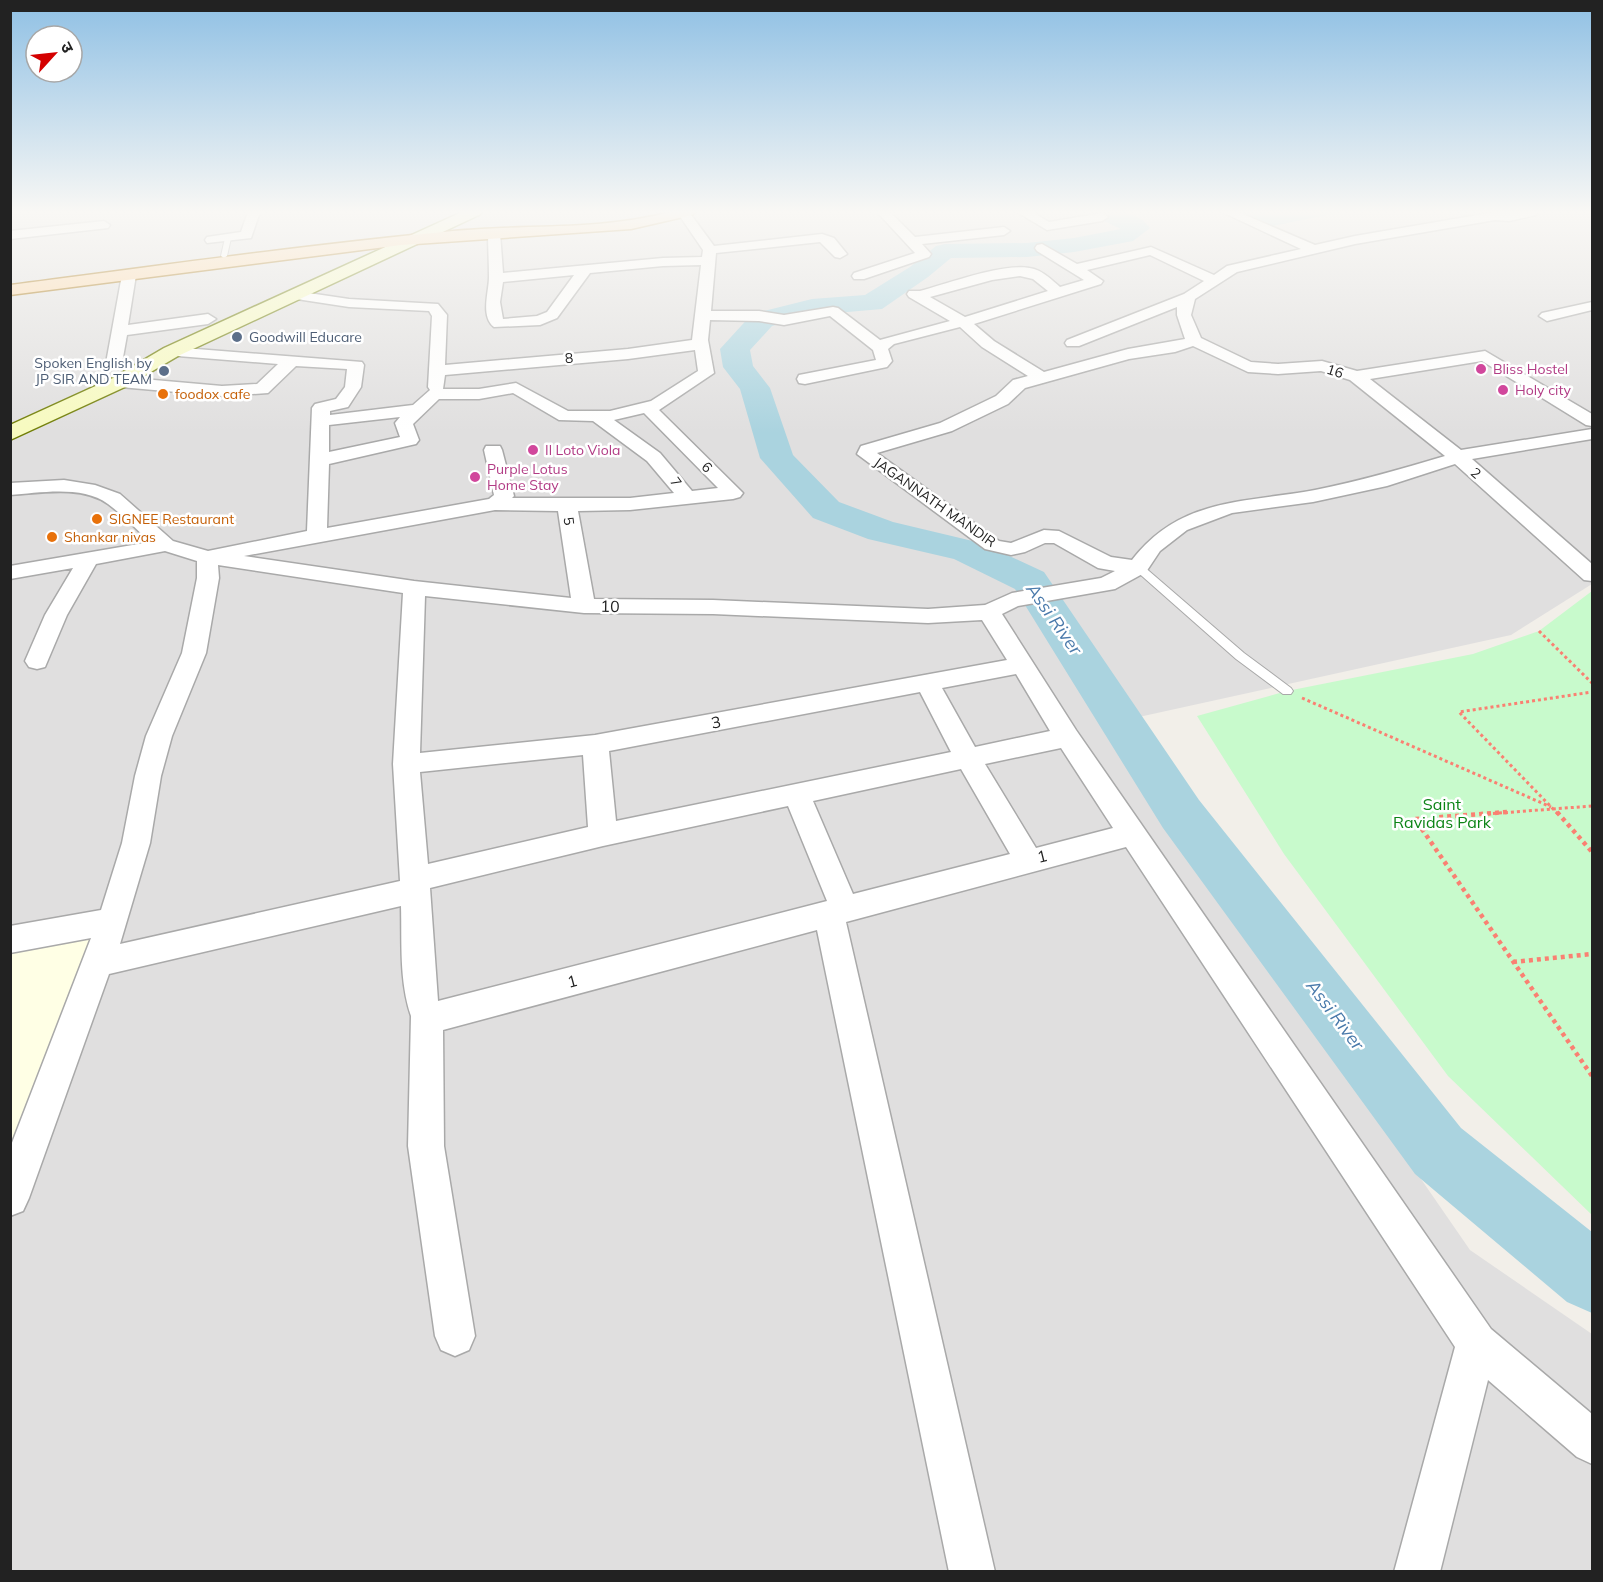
<svg xmlns="http://www.w3.org/2000/svg" width="1603" height="1582" font-family="Mulish,'Noto Sans Devanagari',sans-serif">
<rect width="100%" height="100%" fill="#f2efe9"/>
<!-- residential -->
<path fill="#e0dfdf" d="M11 212H1592V584L1511 635 1107 724 1470 1250 1592 1334V1571H11Z"/>
<!-- education -->
<path fill="#ffffe5" d="M113 921 11 1198V940Z"/>
<!-- park -->
<path fill="#c8facc" d="M1592 591V1215L1448 1076 1284 854 1197 716 1287 691 1473 654 1539 631Z"/>
<!-- water -->
<path fill="#aad3df" d="M1237 212H1342L1267 227Z"/>
<g fill="none" stroke-linecap="round" stroke-linejoin="round">
<!-- river -->
<path fill="#aad3df" fill-rule="evenodd" d="M1093 212C1112 212 1138 210 1150 228L1133 241 1074 252 1027 257 951 258 928 277 882 309 813 315 772 326 750 350 753 366 770 388 793 455 839 502 893 522 981 543 1044 572 1199 800 1461 1128 1592 1232V1313L1567 1302 1415 1174 1163 828 1015 589 954 559 868 539 813 518 760 458 740 389 723 367 720 349 752 314 812 299 865 295 910 267 936 246 945 244 1027 243 1074 238 1121 229 1096 217Z"/>
<!-- lane casing -->
<g stroke="#a9a9a9" stroke-width="2">
<path id="lane" d="M228 236 231 238 227 256 224 258 221 256 225 238Z
M1138 564 1142 565 1244 653 1291 688 1293 691 1291 694H1283L1236 659 1134 569V565Z"/>
</g>
<!-- street casing -->
<g stroke="#a9a9a9" stroke-width="3">
<path id="street" d="M248 212H260L251 238 207 243 205 240 207 237 241 232Z
M677 212H689L714 246 822 234 834 238 847 254 840 258 835 257 820 242 716 253 711 311H759L784 315 833 307 838 308 880 340 950 321 909 297 907 294 909 291H920C948 284 1007 261 1034 269 1044 272 1052 280 1060 287L1084 280 1037 251 1035 248 1037 245 1042 244 1077 264 1151 247 1214 275 1227 266 1301 249 1222 212H1238L1315 245 1355 236 1495 212H1538L1536 215 1509 221 1495 220 1355 244 1237 272 1195 299 1191 315 1201 338 1251 362 1278 364 1322 361 1357 371 1485 351 1592 414V426L1586 425 1482 361 1370 379 1461 450 1592 429V439L1472 459 1592 564V581L1584 580 1455 464 1387 486 1313 502 1232 513 1187 530 1160 551 1146 572 1115 589 1018 606 1002 614 1076 730 1491 1329 1592 1414V1464L1577 1457 1488 1380 1440 1572H1394L1455 1347 1126 847 846 922 995 1572H949L817 930 443 1030 444 1146 475 1336 469 1350 455 1356 441 1350 435 1336 408 1146 411 1016C399 981 402 942 401 906L109 974 29 1198 23 1211 10 1216V1148L91 938 10 953V926L101 910 122 843 135 776 146 736 182 653 197 578V561L165 551 96 564 67 615 45 667 37 669 29 667 25 661 45 615 73 568 10 579V566L150 542C136 529 123 515 108 504 82 485 40 493 10 495V483L64 480 95 485 120 494 173 541 208 551 307 531 312 408 315 404 336 399 345 387 347 369 296 366 268 393 222 396 120 387 114 386 112 382 114 378 120 377 222 386 257 384 278 364 165 355 163 352 171 347 362 362 364 365 361 387 348 407 330 411V415L413 405 430 390 428 387 432 316 429 311 349 307 290 298 288 295 295 291 349 299 438 304 447 315 445 365 628 349 692 340 701 265 663 266 590 273 557 318 540 325 494 327C480 316 489 292 489 277 489 262 488 247 488 233L489 230 494 229 500 233 503 273 663 258 702 257 703 250ZM1150 255 1204 281 1184 294 1067 340 1065 343 1067 346H1079L1177 307V315L1185 339 1128 349 1044 372 994 341 974 324 1101 284 1103 281 1087 270ZM574 275 547 312 537 316 503 319 500 302 503 282ZM1020 276 1033 279 1048 291 965 317 930 297 992 280ZM830 316 873 350 876 360 799 375 797 379 799 383 805 384 887 367 892 361 888 349 894 344 960 327 982 347 1028 376 1013 380 996 396 940 423 861 446 857 454 985 549 1011 555 1025 552 1045 543H1054L1098 568 1115 571 1101 578 1012 593 985 605 928 609 713 600 594 599 578 511 630 510 733 499 740 497 743 493 659 410 714 373 708 340 710 320 759 321 784 325ZM1193 346 1248 372 1278 374 1321 371 1350 380 1445 456C1402 469 1360 481 1315 490 1245 503 1181 497 1132 560L1111 557 1059 531 1044 530 1011 543 999 541 877 453 952 431 1008 404 1025 388 1129 359 1175 352ZM695 350 698 371 651 401 610 411H568L516 383 479 389H443L445 375 628 359ZM513 393 559 420 593 421 647 461 674 493 630 498H512L514 496 502 450 500 446H486L484 450 494 495 489 499 327 528 329 464 416 444 419 440 413 424 439 399H479ZM644 413 718 488 692 491 660 453 614 420ZM400 417 395 423 400 437 329 452V425ZM495 510 558 511 571 598 414 581 244 556ZM218 565 403 593 393 764 400 881 120 944 150 843 161 776 172 736 206 653 219 578ZM425 596 584 613 713 614 928 623 982 620 1007 660 595 735 420 753ZM1016 674 1050 731 975 747 942 688ZM920 692 951 752 616 821 609 751ZM1061 748 1113 828 1036 848 985 764ZM583 755 588 827 428 864 420 772ZM961 769 1010 854 853 894 813 801ZM788 806 827 901 438 1001 430 888 603 846Z
M877 212H890L915 237 1004 227 1010 231 1004 235 922 244 931 254 929 257 864 279H854L852 276 854 273 915 253Z
M1017 212H1032L1049 222 1102 213 1108 217 1102 221 1047 230Z
M104 221 110 225 108 228 10 239V231Z
M129 271 136 275 128 325 208 314 216 319 208 324 127 335 122 363 114 368 108 366 106 363 122 275Z
M1592 302V310L1547 321 1539 316 1542 313Z"/>
</g>
<!-- secondary casing -->
<g stroke="#707d05" stroke-width="3">
<path id="secondary" d="M462 212H482L479 215 178 356 127 386 10 440V425L113 378 164 348Z"/>
</g>
<!-- primary casing -->
<g stroke="#a06b00" stroke-width="3">
<path id="primary" d="M670 212H695L692 215 631 229 401 245 10 295V285C158 266 305 245 453 231 525 224 599 231 670 212Z"/>
</g>
<!-- path-far1 -->
<path stroke="#fa8072" stroke-width="3" stroke-dasharray="3 3" stroke-linecap="butt" d="M1539 631 1592 683
M1302 698 1551 807
M1487 814 1592 806
M1558 814 1459 712 1592 692"/>
<!-- path -->
<path stroke="#fa8072" stroke-width="4.5" stroke-dasharray="4 4" stroke-linecap="butt" d="M1507 812 1415 819 1592 1076
M1557 812 1592 852
M1513 962 1592 954"/>
<!-- lane -->
<use href="#lane" fill="#fff" fill-rule="evenodd"/>
<!-- street -->
<use href="#street" fill="#fff" fill-rule="evenodd"/>
<!-- secondary -->
<use href="#secondary" fill="#f7fabf" fill-rule="evenodd"/>
<!-- primary -->
<use href="#primary" fill="#fcd6a4" fill-rule="evenodd"/>
</g>
<!-- sky -->
<linearGradient id="sky" x2="0" y2="1"><stop stop-color="#8fc0e4"/><stop offset="0.49" stop-color="#f9f8f5"/><stop offset="1" stop-color="#f9f8f5" stop-opacity="0"/></linearGradient>
<rect width="1603" height="433" fill="url(#sky)"/>
<!-- markers -->
<g fill="#5c6f8a" stroke="#fff" stroke-width="2">
<circle cx="237" cy="337" r="6"/>
<circle cx="164" cy="371" r="6"/>
</g>
<g fill="#d1479c" stroke="#fff" stroke-width="2">
<circle cx="1481" cy="369" r="6"/>
<circle cx="1503" cy="390" r="6"/>
<circle cx="533" cy="450" r="6"/>
<circle cx="475" cy="477" r="6"/>
</g>
<g fill="#e8710a" stroke="#fff" stroke-width="2">
<circle cx="163" cy="394" r="6"/>
<circle cx="97" cy="519" r="6"/>
<circle cx="52" cy="537" r="6"/>
</g>
<g text-anchor="middle" stroke-width="5" stroke-linejoin="round" paint-order="stroke">
<!-- far-service labels -->
<g font-size="14" fill="#4e5e75" stroke="#fff" text-anchor="start">
<text x="249" y="342">Goodwill Educare</text>
<text x="152" y="368" text-anchor="end">Spoken English by<tspan x="152" dy="16">JP SIR AND TEAM</tspan></text>
</g>
<!-- far-street labels -->
<g font-size="14" fill="#222" stroke="#fff">
<text transform="translate(569 358) rotate(-5)" y="5">8</text>
<text transform="translate(1335 371) rotate(18)" y="5">16</text>
<text transform="translate(707 467) rotate(44)" y="5">6</text>
<text transform="translate(1476 473) rotate(41)" y="5">2</text>
<text transform="translate(676 482) rotate(54)" y="5">7</text>
<text transform="translate(935 502) rotate(35)" y="5">JAGANNATH MANDIR</text>
<text transform="translate(569 521) rotate(83)" y="5">5</text>
</g>
<!-- far-hotel labels -->
<g font-size="14" fill="#b23c85" stroke="#fff" text-anchor="start">
<text x="1493" y="374">Bliss Hostel</text>
<text x="1515" y="395">Holy city</text>
<text x="545" y="455">Il Loto Viola</text>
<text x="487" y="474">Purple Lotus<tspan x="487" dy="16">Home Stay</tspan></text>
</g>
<!-- far-food labels -->
<g font-size="14" fill="#c56008" stroke="#fff" text-anchor="start">
<text x="175" y="399">foodox cafe</text>
<text x="109" y="524">SIGNEE Restaurant</text>
<text x="64" y="542">Shankar nivas</text>
</g>
<!-- street labels -->
<g font-size="16" fill="#222" stroke="#fff">
<text transform="translate(610 606) rotate(1)" y="6">10</text>
<text transform="translate(716 722) rotate(-10)" y="6">3</text>
<text transform="translate(1042 856) rotate(-14)" y="6">1</text>
<text transform="translate(572 981) rotate(-15)" y="6">1</text>
</g>
<!-- park labels -->
<g font-size="16" fill="#0c8416" stroke="#fff">
<text x="1442" y="810">Saint<tspan x="1442" dy="18">Ravidas Park</tspan></text>
</g>
<!-- water labels -->
<g font-size="18" font-style="italic" fill="#4a7aab" stroke="#fff">
<text transform="translate(1054 619) rotate(55)" y="6">Assi River</text>
<text transform="translate(1335 1015) rotate(53)" y="6">Assi River</text>
</g>
</g>
<!-- border -->
<rect width="1603" height="1582" fill="none" stroke="#222222" stroke-width="24"/>
<!-- north arrow -->
<g transform="translate(54 54) rotate(63)"><circle r="28" fill="#ffffff" stroke="#a7a7a7" stroke-width="1.5"/>
<path d="M0-4.5L10 22L0 15L-10 22Z" fill="#d40000"/>
<text y="-9" font-size="16" font-weight="bold" text-anchor="middle" fill="#222222">उ</text>
</g>
</svg>
